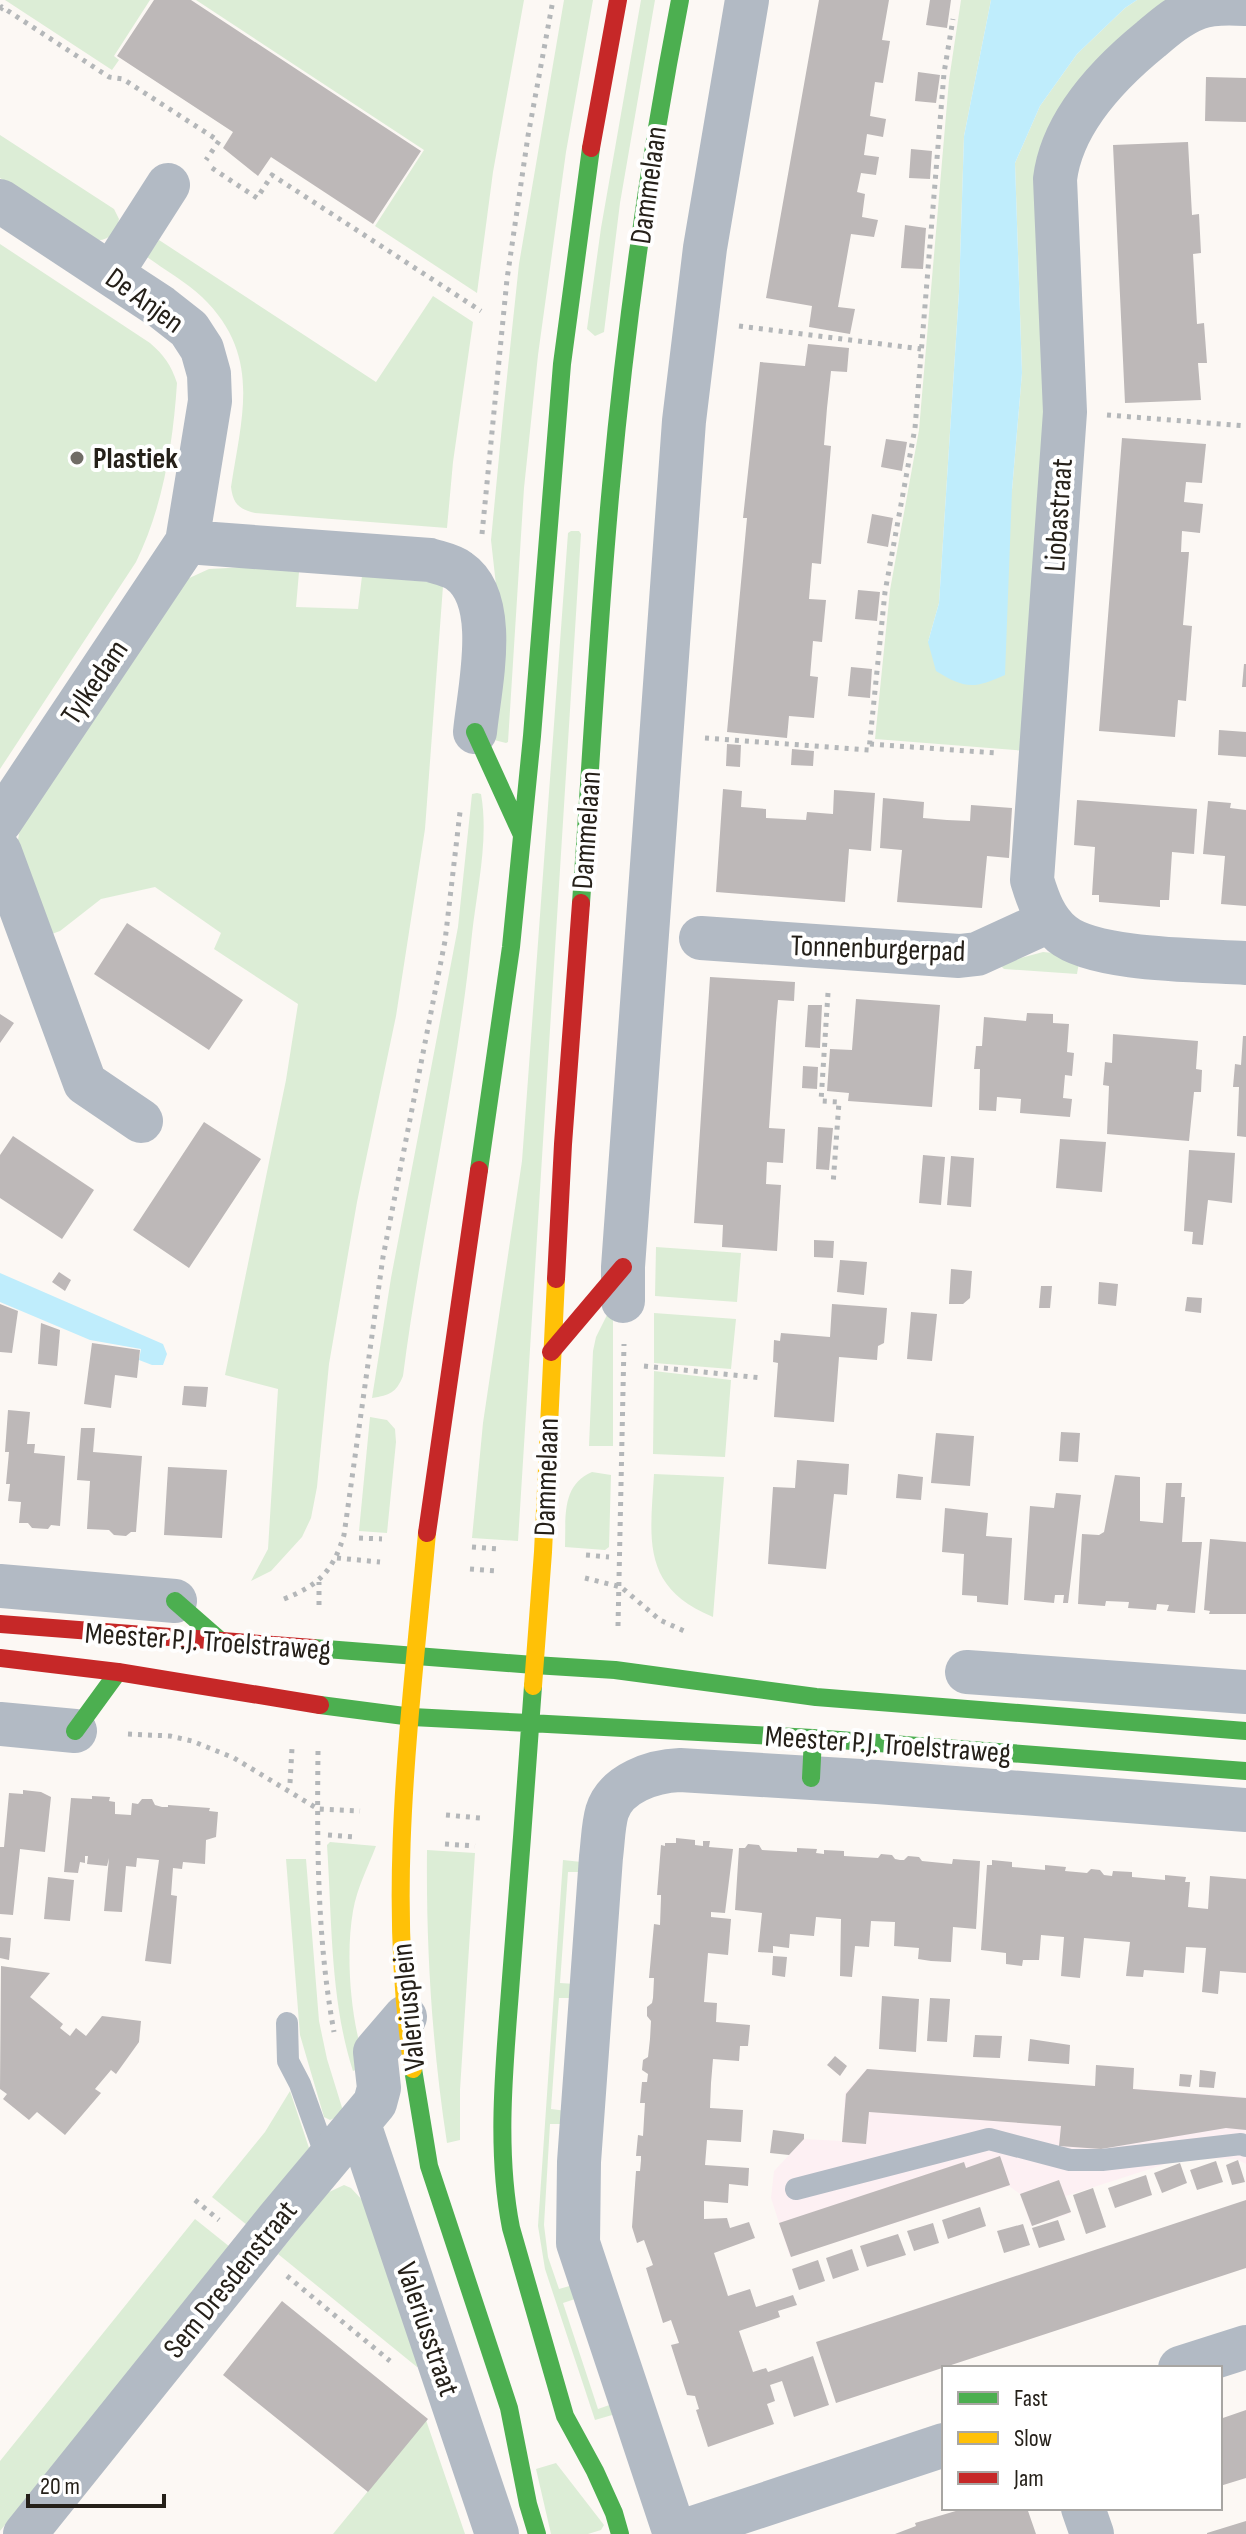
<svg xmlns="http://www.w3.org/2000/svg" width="1246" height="2534" font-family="'Sofia Sans Condensed',sans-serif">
<rect width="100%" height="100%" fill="#fcf8f4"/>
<!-- industrial -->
<path fill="#fdf0f3" d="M867 2069 1246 2097V2164L1236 2159 1184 2158 1066 2196 1071 2213 1031 2226 1020 2194 1009 2186 790 2257 771 2198 774 2171 804 2139 842 2141 845 2093Z"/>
<!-- green -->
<path fill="#dcedd6" d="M5 0H150L114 56 119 60 112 70Z
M196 0H524L493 172 477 293 375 226 424 150Z
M564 0H593L566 152 538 355 524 488 508 742 506 743 494 740 497 594 491 540 504 405 519 264Z
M641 0H655L620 203 604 332 595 336 587 329 601 228Z
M961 0H991L964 136 959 292 939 603 928 642 1012 490 1022 373 1015 163 1040 106 1077 54 1125 8 1137 0H1181L1087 80 1048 413 1026 751 875 739 890 590 919 430 949 80Z
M0 135 114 209 119 219C117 232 108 242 95 240L0 178Z
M159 240 376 382 433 296 473 322 453 462 447 528 255 513C239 509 233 504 231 487 242 415 262 355 202 297 186 282 165 270 147 257Z
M0 244 150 343C164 355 171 365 177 383 173 444 163 507 136 562L0 769Z
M571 531H579L581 534 518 1541 472 1538 483 1423 522 1161 568 533Z
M247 567 299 572 296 607 358 609 362 576 431 582 443 586 425 829 396 1016 357 1202 329 1364 317 1487 311 1518 302 1537 271 1571 251 1581 268 1549 278 1389 225 1375 286 1080 298 1004 214 949 221 933 155 887 101 899 60 931 49 935 17 846 20 828 185 580 209 569Z
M477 793 481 794C489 839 477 889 472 934 457 1083 422 1228 403 1376 396 1393 390 1395 372 1398L391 1278 458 927 472 794Z
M1043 952 1054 953 1079 962 1077 974 1004 969 1001 966 1002 963Z
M656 1247 741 1253 737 1302 655 1296Z
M654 1313 736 1319 731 1369 654 1363Z
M607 1315 613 1319V1446H589L593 1351 596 1337Z
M654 1371 731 1380 725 1457 653 1454Z
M370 1417 387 1420 395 1429 396 1442 387 1533 359 1531Z
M592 1472 611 1475 609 1547 605 1550 565 1547C566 1518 561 1485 592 1472Z
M654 1474 724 1477 713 1617C641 1587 650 1540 654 1474Z
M330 1842 376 1846C368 1867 357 1888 353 1911 345 1957 351 2023 366 2066L353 2071C330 2000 332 1919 327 1845Z
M427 1850 475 1853 460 2090V2140L447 2143C432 2045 426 1949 427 1850Z
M286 1859H306L319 2021 327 2059 344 2114 330 2120 324 2117 300 2035Z
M563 1860 591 1863 590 1872H568L560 1983 576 1984 575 1998H559L551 2109 567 2111 566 2124H550L544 2225 548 2257 559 2289 573 2285 578 2298 563 2303 598 2409 618 2402 619 2413 595 2420 545 2269 538 2226Z
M290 2091 309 2148 247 2225 212 2197 265 2132Z
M344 2185 351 2188 364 2202 428 2363 417 2367 278 2254 327 2193Z
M195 2219 230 2247 0 2531V2461Z
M426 2420 465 2534H333Z
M556 2463 604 2525 601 2530 588 2534H551L536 2469Z"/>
<!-- water -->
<path fill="#bfedfc" d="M991 0H1137L1125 8 1077 54 1040 106 1015 163 1022 373 1012 490 1005 675C974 689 965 689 936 671L928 642 939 603 959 292 964 136Z
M0 1273 163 1344 167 1354 163 1365H152L139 1360 141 1349 90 1340 0 1302Z"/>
<!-- building -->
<path fill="#bdb8b8" d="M154 0H191L421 151 373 224 271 157 258 176 223 148 233 132 117 56Z
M819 0H889L882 40 890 41 883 83 875 82 870 116 886 119 883 137 867 134 864 155 879 157 876 175 861 173 857 192 865 194 862 217 878 220 874 237 851 234 838 307 855 309 850 334 809 327 812 306 766 298Z
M930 0H951L947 28 926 25Z
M918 72 940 75 936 103 915 101Z
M1206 77 1246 78V122L1205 121Z
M1188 142 1192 215 1199 214 1201 253 1193 254 1197 324 1204 323 1207 363H1198L1201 400 1125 403 1113 145Z
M911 149 932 151 930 179 909 178Z
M905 225 926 228 923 269 901 268Z
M808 344 849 348 847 372 831 371 827 408 824 445 831 446 821 564 812 563 809 599 826 600 822 642 813 641 810 676 818 677 814 718 789 716 787 738 727 732 747 518H743L760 362 805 366Z
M1122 438 1206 444 1202 483 1186 482 1184 502 1203 504 1200 533 1182 531 1181 552H1189L1183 625 1192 626 1186 701 1178 700 1175 737 1099 731Z
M886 439 907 442 902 471 881 467Z
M872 514 893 518 888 547 867 543Z
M858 590 880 592 877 621 855 619Z
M1244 664H1246V687H1242Z
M851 667 872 669 870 698 848 696Z
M1219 730 1246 732V757L1218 755Z
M727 744 741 745 740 767 726 766Z
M792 749 814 751 813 766 791 765Z
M723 789 742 791 741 807 766 809V818L806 820 807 812 833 814 834 790 875 793 871 851 849 849 845 902 716 892Z
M883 798 924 802 923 818 947 820 970 821 971 805 1012 808 1009 858 987 856 982 908 897 902 902 850 880 848Z
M1077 800 1197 809 1194 854 1172 852 1169 900H1160V907L1099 902V895H1092L1095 847 1074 845Z
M1208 801 1231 803 1230 808 1246 810V906L1221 904 1225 856 1203 854Z
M127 923 243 1000 209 1050 94 974Z
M710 977 795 982 794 1001 778 1000 776 1023 769 1128 785 1129 783 1163 767 1162 766 1184 781 1185 777 1251 722 1247 723 1225 694 1223Z
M856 999 940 1005 932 1107 848 1101 849 1093 827 1091 830 1049 852 1050Z
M808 1005H822L820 1048 805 1047Z
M1027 1013 1053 1014V1023L1069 1024 1067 1052 1074 1053 1072 1076 1065 1075 1063 1098 1072 1099 1070 1117 1020 1113 1021 1099 997 1097 996 1111 979 1110 980 1069H974L976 1046H982L984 1017 1026 1021Z
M0 1014 14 1023 0 1043Z
M1113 1034 1198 1041 1196 1069 1202 1070 1201 1092H1194L1189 1141 1107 1134 1109 1086 1103 1085 1105 1062 1112 1063Z
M1243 1036H1246V1137L1237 1136 1239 1087H1233L1235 1064 1241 1065Z
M803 1066 818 1067 817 1089 802 1088Z
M204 1122 261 1159 189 1268 133 1230Z
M818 1127 833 1128 829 1170 816 1169Z
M13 1136 94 1190 62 1239 0 1198V1155Z
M1060 1139 1106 1142 1102 1192 1056 1188Z
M1189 1150 1235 1153 1232 1203 1208 1200 1203 1245 1192 1244 1193 1232 1184 1231Z
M923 1155 945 1157 941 1205 919 1203Z
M951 1156 974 1158 971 1207 947 1205Z
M814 1240 834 1241 833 1258 814 1257Z
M840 1260 867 1262 864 1295 837 1292Z
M951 1269 972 1271 970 1298 963 1304H949Z
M59 1272 71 1280 65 1291 52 1282Z
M1099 1282 1118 1284 1116 1306 1098 1304Z
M1041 1286H1052L1050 1308H1039Z
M1187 1297 1202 1298 1201 1313 1185 1311Z
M0 1304 18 1311 12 1353 0 1352Z
M832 1304 887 1308 884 1343 878 1346 877 1360 839 1357 834 1422 774 1417 778 1363 773 1362 774 1340 780 1341 781 1333 830 1337Z
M911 1312 937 1314 932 1361 907 1359Z
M41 1323 60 1330 57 1366 38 1364Z
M92 1343 140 1350 137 1378 115 1375 111 1408 84 1404Z
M184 1386 208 1387 206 1407 182 1405Z
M8 1410 30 1412 27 1444H35L34 1453 65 1456 60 1526 51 1525 48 1529 32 1528 28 1523H19L21 1502 8 1501 10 1484H6L9 1452H5Z
M81 1428H95L93 1452 142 1456 136 1532H131L126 1536 114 1535 109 1530 87 1529 90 1481 77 1480Z
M1061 1432 1080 1433 1078 1462 1059 1461Z
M936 1433 974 1436 970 1486 931 1483Z
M797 1460 849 1464 847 1495 834 1494 826 1569 768 1564 773 1487 795 1488Z
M168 1467 227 1470 222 1538 164 1535Z
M898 1474 923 1477 921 1500 896 1498Z
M1115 1475 1140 1477V1521L1163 1523 1166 1483H1182L1181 1497H1185L1182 1542H1202L1195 1613 1167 1611 1169 1605 1157 1604 1156 1610 1128 1608 1129 1602 1106 1601 1105 1606 1078 1604 1082 1534 1099 1535 1104 1532Z
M1056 1493 1081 1495 1068 1603H1063L1064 1595H1055L1054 1603 1024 1600 1030 1506 1054 1508Z
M945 1508 988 1513 986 1536 1012 1538 1008 1605 977 1602V1596L962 1595 964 1554 942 1552Z
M1210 1539 1246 1542V1614H1209L1210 1611 1204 1610Z
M23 1790 41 1792 51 1797 45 1852 20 1849 13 1915 0 1914V1847H4L9 1793 23 1794Z
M92 1796 110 1797 109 1801 115 1802V1814L131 1815 132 1803 138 1804 142 1799H152L155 1805 162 1807H168V1805L210 1808 209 1811 218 1812 216 1837 206 1840 205 1864 183 1862 182 1869 173 1868 171 1895 177 1896 171 1964 145 1961 159 1860 137 1858 136 1867 126 1866 122 1912 104 1911 109 1858 107 1866 87 1864 88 1856H85V1863L80 1862 78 1873 64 1872 71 1798 92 1799Z
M676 1838 695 1840V1845L703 1846V1841H710L709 1847 733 1849 725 1913 711 1912V1917L731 1919 728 1955 708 1953 704 2002 717 2003 716 2022 750 2025 748 2046H740L739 2061 713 2059 711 2083 710 2108 743 2110 741 2142 707 2140 705 2165 749 2168 748 2186 729 2184 728 2203 704 2201V2219L727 2218 730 2228 749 2222 755 2238 714 2253 728 2296 750 2289 756 2307 793 2295 797 2305 778 2311 780 2317 739 2331 753 2372 766 2368 768 2372 813 2356 829 2405 794 2417 782 2381 770 2385 775 2401 767 2404 774 2424 708 2447 696 2410 699 2409 695 2396 687 2395 671 2345 679 2343 671 2320 663 2323 646 2268 653 2265 644 2240 637 2243 632 2227 636 2171H640L641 2160V2156H636L638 2135 643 2136 644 2119 645 2103H640L642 2082H647L648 2074 642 2070 643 2060 648 2057 650 2039 651 2021 647 2016V2007L652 2003 653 1998 654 1978H649L654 1924 660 1925 661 1898V1895H657L661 1845 665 1846V1843H676Z
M748 1844 759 1845 762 1850 797 1852V1848L817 1849 816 1853 824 1854V1850L844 1851V1856L878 1858 881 1854 892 1855 895 1859 900 1860H904L908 1856 919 1857 922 1861 952 1864 953 1859 980 1861 976 1929 953 1927 951 1962 931 1961 918 1959 919 1948 894 1946 895 1922 871 1921 869 1947 855 1946 852 1977 840 1976 841 1919 816 1917 814 1936 790 1934 789 1948 773 1946V1953L758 1952 762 1913 735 1910 739 1848H745Z
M992 1860 1012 1862V1867L1045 1870V1865L1066 1867 1065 1871 1087 1873 1091 1869 1100 1870 1104 1875 1112 1876 1113 1871 1132 1872V1877L1165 1880V1875L1186 1877 1185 1882H1190L1188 1907 1208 1909 1210 1876 1246 1879V1973L1220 1971 1218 1994 1202 1992 1206 1948 1186 1947 1184 1973 1144 1970 1143 1977 1126 1976 1130 1942 1084 1938 1080 1978 1061 1976 1064 1937 1041 1935 1039 1960H1023L1022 1966 1006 1964V1953L981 1950 987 1865H992Z
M48 1877 74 1880 70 1921 44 1919Z
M0 1937 11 1938 9 1960 0 1958Z
M773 1956 787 1957 785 1977 772 1975Z
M1 1966 50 1973 30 1997 63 2024 60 2028 70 2036 76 2028 86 2036 102 2016 141 2021 139 2042 116 2074 111 2070 95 2089 101 2093 65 2135 37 2112 29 2120 3 2099 7 2094 0 2089Z
M882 1996 919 1999 916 2052 879 2049Z
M930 1998 950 1999 947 2042 927 2041Z
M975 2035 1002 2036 1000 2058 973 2057Z
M1030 2039 1070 2045 1069 2064 1028 2061Z
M835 2056 847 2066 840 2076 827 2065Z
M1096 2065 1134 2068 1133 2089 1246 2098V2130L1226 2128 1101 2149 1059 2146 1061 2126 869 2112 866 2144 842 2142 846 2094 867 2069 1095 2086Z
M1200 2070 1216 2072 1214 2088 1199 2087Z
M1180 2074 1192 2075 1190 2087 1179 2086Z
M773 2130 804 2134V2139L789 2155 770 2153Z
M1000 2156 1010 2185 791 2257 779 2223 964 2162 966 2168Z
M1238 2160 1245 2182 1232 2185 1226 2165Z
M1216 2161 1223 2182 1197 2190 1190 2170Z
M1180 2163 1187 2183 1162 2193 1154 2173Z
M1146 2175 1152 2195 1115 2208 1108 2188Z
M1059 2180 1071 2212 1032 2226 1020 2194Z
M1093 2188 1106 2227 1086 2234 1073 2195Z
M1246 2200V2268L836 2403 816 2342Z
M980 2207 986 2226 948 2239 942 2220Z
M1058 2220 1065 2240 1039 2248 1032 2228Z
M933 2223 939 2243 914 2251 907 2231Z
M1023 2224 1030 2245 1004 2253 997 2231Z
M898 2234 906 2255 867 2267 860 2246Z
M852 2249 859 2270 833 2279 826 2258Z
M818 2260 825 2281 799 2290 792 2269Z
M282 2301 428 2419 368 2492 223 2375Z
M1246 2410V2478L1220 2486V2419Z
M966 2508H1027L1036 2534H895L916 2526 915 2523Z
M1246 2521V2534H1207V2533Z"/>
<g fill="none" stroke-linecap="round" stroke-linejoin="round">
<!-- path -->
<path stroke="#b4b7b9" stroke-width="5" stroke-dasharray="4 6" stroke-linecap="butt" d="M0 10 2 7 109 77 123 79 219 141 206 160
M212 168 257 198 272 175 481 311
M739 326 921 349
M1107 415 1246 426
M482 534 507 279 528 136 553 0
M705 738 869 750 885 592 915 428 944 73 953 19
M870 744 996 753
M828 993 821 1101 839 1102 833 1185
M644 1366 762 1378
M359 1538 382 1539
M472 1547 498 1549
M586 1555 609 1557
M337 1558 380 1562
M470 1569 496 1571
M585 1578 621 1587 660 1620 684 1631
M284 1599C319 1585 333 1571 344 1535L383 1257 445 941 460 812
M319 1605V1582
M618 1626 624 1344
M128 1734 170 1736 192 1741 234 1758 318 1809 360 1811
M318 1751C317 1844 317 1940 334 2032
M290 1783 292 1748
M446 1815 480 1818
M328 1835 355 1837
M445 1844 475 1846
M195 2200 219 2220
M287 2276 390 2361"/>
<!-- lane -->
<path stroke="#b2bac4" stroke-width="22" d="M287 2023 288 2061 300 2084 327 2159
M796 2189 989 2139 1070 2160H1102L1241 2144 1246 2146"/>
<!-- street -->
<path stroke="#b2bac4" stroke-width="44" d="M1246 4C1230 3 1212 2 1197 8 1179 15 1165 27 1151 39 1108 74 1062 122 1055 179L1065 412 1032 880C1038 900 1045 920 1062 934 1095 961 1201 960 1246 963
M0 201 161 307 189 329 202 349 209 374 210 401 187 542 0 822
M111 274 168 185
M187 542 430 560C439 563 451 565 459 571 501 600 479 689 475 732
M0 852 85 1083 141 1121
M701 938 959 956 977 954 1049 921
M623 1301V1267L684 421 705 248 747 0
M0 1586 175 1601
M967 1672 1246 1692
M0 1724 75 1731
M359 2124 497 2534
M1180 2368 1246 2347
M1083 2508 1092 2534
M25 2534 278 2219 375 2103 379 2088 375 2052 405 2017
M675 2534 578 2243 579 2162 601 1857C603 1842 603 1826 607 1812 616 1783 653 1771 680 1770L877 1782 1246 1810
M675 2534 944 2445"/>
<!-- fast -->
<path stroke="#4caf50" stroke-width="18" d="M475 732 522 835
M581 903C591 764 598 625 611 486 626 323 649 160 680 0
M479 1170 511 947 532 736 562 364 591 148
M175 1601 223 1643
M313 1648 534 1665
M534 1665 615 1670 816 1697 1246 1731
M533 1686C526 1783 519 1881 511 1978 505 2060 495 2147 511 2228L565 2416 595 2471 614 2513 620 2534
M320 1705 412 1717 529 1723
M529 1723 813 1738 1246 1771
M75 1731 118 1672
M811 1778 813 1738
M413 2069 429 2166 509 2408 528 2504 537 2534"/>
<!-- slow -->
<path stroke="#ffc107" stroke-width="18" d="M533 1686 543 1552 556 1279
M413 2069C385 1891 411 1712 427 1533"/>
<!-- jam -->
<path stroke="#c62828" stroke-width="18" d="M591 148 618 0
M556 1279 563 1144 581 903
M551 1352 623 1267
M427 1533 479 1170
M0 1624 313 1648
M0 1658 118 1672 320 1705"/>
</g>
<!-- markers -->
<circle fill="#706c66" stroke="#fff" stroke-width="3" cx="77" cy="458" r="8"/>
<g text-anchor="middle" stroke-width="8" stroke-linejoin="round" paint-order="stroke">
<!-- street labels -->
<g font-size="30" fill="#252019" stroke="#fff">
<text transform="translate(648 185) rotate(-82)" y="10">Dammelaan</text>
<text transform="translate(145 300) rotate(36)" y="10">De Anjen</text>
<text transform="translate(1058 515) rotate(-86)" y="10">Liobastraat</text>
<text transform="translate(94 682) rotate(-56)" y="10">Tylkedam</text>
<text transform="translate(586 830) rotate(-86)" y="10">Dammelaan</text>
<text transform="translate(878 948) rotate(2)" y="10">Tonnenburgerpad</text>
<text transform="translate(546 1477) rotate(-88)" y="10">Dammelaan</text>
<text transform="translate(208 1641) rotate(4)" y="10">Meester P.J. Troelstraweg</text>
<text transform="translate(888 1744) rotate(4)" y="10">Meester P.J. Troelstraweg</text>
<text transform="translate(408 2007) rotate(-96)" y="10">Valeriusplein</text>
<text transform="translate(230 2279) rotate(-51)" y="10">Sem Dresdenstraat</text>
<text transform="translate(428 2329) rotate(71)" y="10">Valeriusstraat</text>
</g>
<!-- poi labels -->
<g font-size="30" font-weight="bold" fill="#252019" stroke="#fff" text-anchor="start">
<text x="93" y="468">Plastiek</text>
</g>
</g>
<!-- legend -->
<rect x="942" y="2366" width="280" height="144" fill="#ffffff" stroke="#a8a6a3" stroke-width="2"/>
<rect x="958" y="2392" width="40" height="12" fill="#4caf50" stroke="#a8a6a3" stroke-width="2"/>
<text x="1014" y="2406" font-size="24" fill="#252019">Fast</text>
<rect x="958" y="2432" width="40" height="12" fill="#ffc107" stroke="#a8a6a3" stroke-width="2"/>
<text x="1014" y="2446" font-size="24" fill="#252019">Slow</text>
<rect x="958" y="2472" width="40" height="12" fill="#c62828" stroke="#a8a6a3" stroke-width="2"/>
<text x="1014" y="2486" font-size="24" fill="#252019">Jam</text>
<!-- scale -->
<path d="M28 2494v12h136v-12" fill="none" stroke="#252019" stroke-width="4"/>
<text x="40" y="2494" font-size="24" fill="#252019" stroke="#ffffff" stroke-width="6" paint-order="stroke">20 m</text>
</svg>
